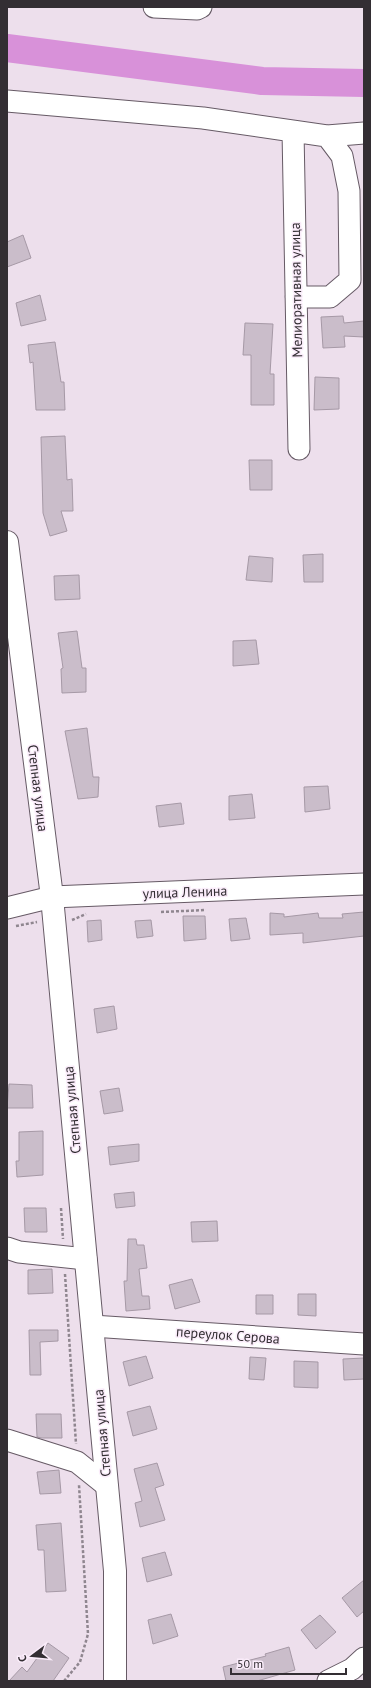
<svg xmlns="http://www.w3.org/2000/svg" width="371" height="1688" font-family="'PT Sans',sans-serif">
<rect width="100%" height="100%" fill="#eddfec"/>
<g fill="none" stroke-linecap="round" stroke-linejoin="round">
<!-- river -->
<path stroke="#d891d9" stroke-width="28" d="M7 48 262 81 364 83"/>
</g>
<!-- building -->
<path fill="#cabdca" stroke="#a699a6" d="M23 235 31 258 7 267V242Z
M40 295 46 320 21 326 16 303Z
M343 316 344 323 364 321V337L344 336 345 347 323 348 321 317Z
M245 323 273 324 270 374H274V405H251V355H243Z
M55 342 61 382H64L65 410H36L33 362 30 363 28 345Z
M315 377 339 378V409L314 410Z
M65 436 67 480 72 479 73 511H61L67 531 50 536 43 513 41 437Z
M249 460H272V490H250Z
M323 554V582H304L303 555Z
M249 556 273 558 272 582 246 580Z
M79 575 80 599 55 600 54 576Z
M77 631 82 668H86V692L62 693 61 669 63 668 58 633Z
M256 640 259 664 233 666V641Z
M87 728 93 777H99L98 797 78 799 65 731Z
M328 786 330 809 305 812 304 787Z
M252 794 255 818 229 820V796Z
M181 803 184 824 159 827 156 806Z
M364 912V936L303 943V933L270 935V913L284 914V917L318 913 319 918H343L342 914Z
M183 916H205L206 939 184 941Z
M246 918 250 939 231 941 229 919Z
M101 920 102 940 88 942 87 921Z
M151 920 153 936 137 938 135 921Z
M114 1006 117 1029 97 1033 94 1009Z
M9 1084 32 1085 33 1108H7Z
M119 1088 123 1111 104 1114 100 1091Z
M43 1131V1175L17 1177 16 1161H19V1132Z
M139 1144V1161L110 1165 108 1147Z
M134 1192 135 1206 116 1208 114 1194Z
M24 1208H46L47 1232H25Z
M217 1221 218 1241 192 1242 191 1222Z
M128 1239H136L137 1245H144L147 1268 139 1269 142 1296H149L150 1309 126 1311 124 1281H127Z
M52 1269 53 1293 28 1294V1270Z
M192 1279 200 1302 175 1309 169 1285Z
M298 1294H316V1316L298 1315Z
M256 1295H273V1314H256Z
M29 1330H58V1341L40 1342 41 1375H30Z
M146 1356 153 1378 129 1386 123 1362Z
M250 1357 266 1358 264 1380 249 1379Z
M364 1358V1379L344 1380 343 1359Z
M294 1361 318 1362V1388L294 1387Z
M150 1406 157 1429 133 1436 127 1412Z
M36 1414H61L62 1438H42L37 1437Z
M157 1463 164 1485 155 1488 165 1520 140 1527 135 1503 142 1501 134 1469Z
M59 1470 61 1493 40 1494 37 1472Z
M61 1523 66 1591 46 1592 44 1550H38L36 1525Z
M165 1552 172 1575 147 1582 142 1558Z
M364 1580V1611L357 1617 342 1598Z
M171 1614 178 1636 153 1644 148 1620Z
M320 1615 336 1632 316 1649 301 1630Z
M48 1643 69 1658 53 1681H9L22 1667 27 1672Z
M289 1647 295 1670 257 1681H226L223 1667 266 1656 265 1654Z"/>
<g fill="none" stroke-linecap="round" stroke-linejoin="round">
<!-- minor casing -->
<g stroke="#665a65" stroke-width="23">
<path id="minor" d="M154 7 197 9 201 7
M7 101 203 118 327 136 364 133
M293 131 299 449
M296 297H330L350 280 349 191 342 156 327 136
M7 908 52 897 364 884
M7 1248 19 1252 86 1259
M92 1326 364 1344
M7 1440 77 1462 107 1486
M328 1681 352 1669 364 1658"/>
</g>
<!-- major casing -->
<g stroke="#665a65" stroke-width="24">
<path id="major" d="M7 542 52 897 115 1571V1681"/>
</g>
<!-- path -->
<path stroke="#8f868f" stroke-width="2.5" stroke-dasharray="3 2" stroke-linecap="butt" d="M161 912 206 910
M72 920 86 914
M16 926 37 922
M61 1208 63 1239
M65 1274 76 1444
M64 1681 80 1662 88 1634 79 1485"/>
<!-- minor -->
<use href="#minor" stroke="#fff" stroke-width="21"/>
<!-- major -->
<use href="#major" stroke="#fff" stroke-width="22"/>
</g>
<g text-anchor="middle" stroke-width="3" stroke-linejoin="round" paint-order="stroke">
<!-- street labels -->
<g font-size="14" fill="#332e33" stroke="#faecfa">
<text transform="translate(296 290) rotate(-91)" y="5">Мелиоративная улица</text>
<text transform="translate(38 788) rotate(83)" y="5">Степная улица</text>
<text transform="translate(185 892) rotate(-2)" y="5">улица Ленина</text>
<text transform="translate(72 1110) rotate(-95)" y="5">Степная улица</text>
<text transform="translate(228 1335) rotate(4)" y="5">переулок Серова</text>
<text transform="translate(102 1433) rotate(-95)" y="5">Степная улица</text>
</g>
</g>
<!-- border -->
<rect width="371" height="1688" fill="none" stroke="#332e33" stroke-width="16"/>
<!-- north arrow -->
<g transform="translate(32 1656) rotate(254)" stroke="#faecfa" stroke-width="3" paint-order="stroke">
<path d="M0-3L7 15L0 10L-7 15Z" fill="#332e33"/>
<text y="-6" font-size="11" font-weight="bold" text-anchor="middle" fill="#332e33">С</text>
</g>
<!-- scale -->
<path d="M231 1668v6h115v-6" fill="none" stroke="#332e33" stroke-width="2"/>
<text x="237" y="1668" font-size="12" fill="#332e33" stroke="#faecfa" stroke-width="3" paint-order="stroke">50 m</text>
</svg>
